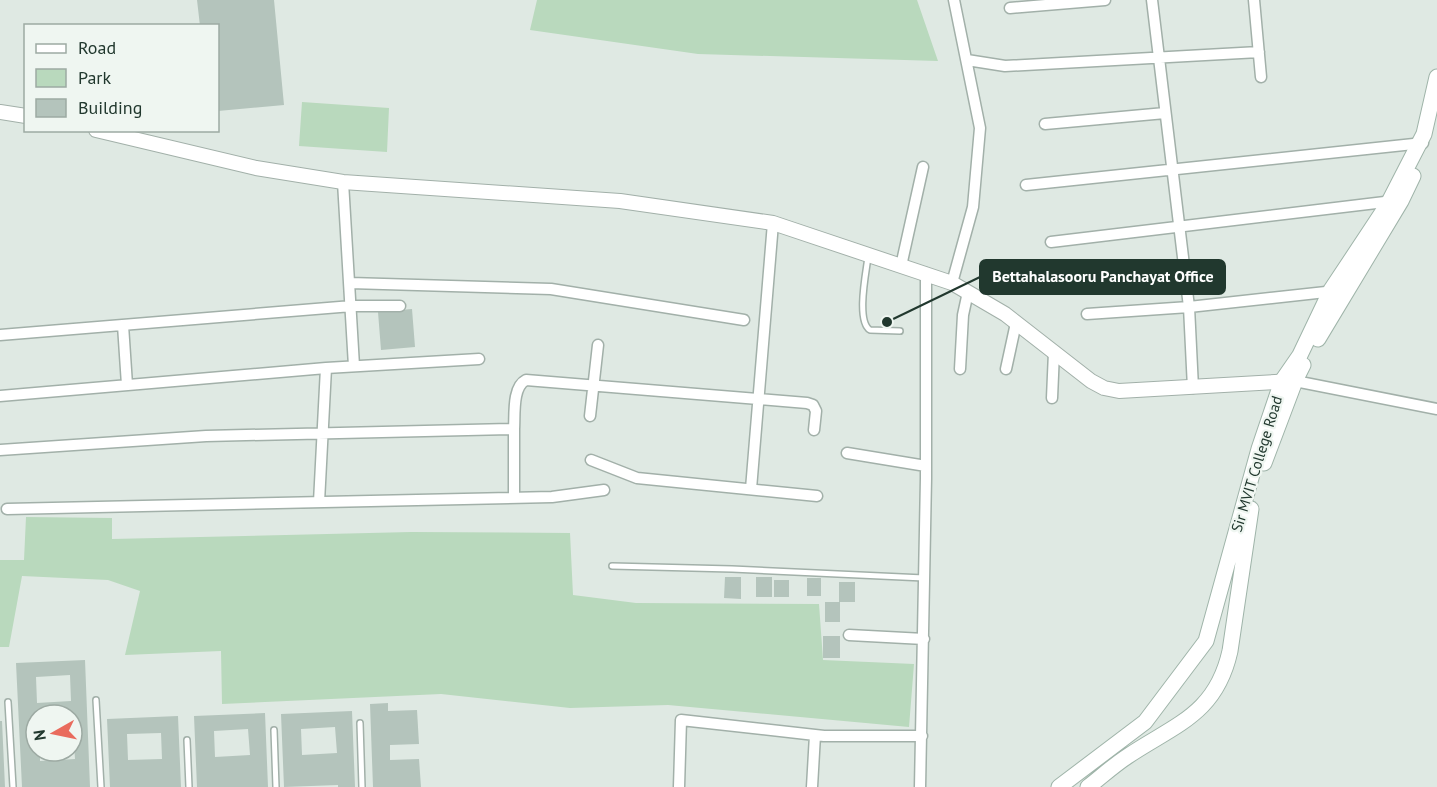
<svg xmlns="http://www.w3.org/2000/svg" width="1437" height="787" font-family="'PT Sans',sans-serif">
<rect width="100%" height="100%" fill="#dfe9e3"/>
<!-- green -->
<path fill="#b9d9bd" d="M537 0H917L938 61 698 54 530 30Z
M302 102 389 108 387 152 299 146Z
M26 517 112 518V539L411 532 570 533 573 595 636 603 819 604 823 660 914 664 909 727 668 705 570 708 441 694 222 704 221 651 125 655 140 591 108 580 22 576 9 647H0V560H24Z"/>
<!-- building -->
<path fill="#b4c4bc" fill-rule="evenodd" d="M197 0H274L284 105 218 111V26H200Z
M412 309 415 347 381 350 378 312Z
M725 577H741V599L724 598Z
M756 577H772V597H756Z
M807 578H821V596H807Z
M774 580H789V597H774Z
M839 582H855V602H839Z
M825 602H840V622H825Z
M823 636H840V658H823Z
M85 660 90 787H22L16 663ZM70 675 71 701 37 703 36 677ZM36 715H72L75 759 40 761V751H36Z
M388 703V711L417 710 419 744 390 745V760L419 759 421 787H373L370 704Z
M352 711 355 787H338V785L284 787 281 714ZM335 727 337 753 302 755 301 729Z
M265 713 268 787H197L194 716ZM248 729 250 755 215 757 214 731Z
M178 716 181 787H110L107 719ZM161 733 162 759 128 760 127 734Z
M0 721H2L5 787H0Z"/>
<g fill="none" stroke-linecap="round" stroke-linejoin="round">
<!-- service casing -->
<g stroke="#a2b0a9" stroke-width="8">
<path id="service" d="M868 257C866 273 856 321 870 330L900 331
M612 566 732 569 924 578
M96 700 101 787
M8 702 13 787
M360 723 362 787
M274 730 276 787
M187 740 189 787"/>
</g>
<!-- minor casing -->
<g stroke="#a2b0a9" stroke-width="13">
<path id="minor" d="M1152 0 1189 307 1193 388
M1254 0 1261 77
M1010 8 1105 0
M967 60 1005 66 1259 52
M1045 124 1165 113
M343 182 354 366
M1026 185 1423 143
M1051 242 1393 201
M901 266 923 167
M350 283 551 289 744 320
M952 283 973 207 980 128 954 0
M1087 314 1189 307 1335 291
M123 325 127 385
M0 335 352 306H400
M960 369 963 315 968 292
M1006 369 1016 323
M1295 381 1437 409
M0 396 326 368 479 359
M1052 398 1054 352
M590 416 598 345
M514 429C515 415 512 387 526 380L807 403 813 405 816 411 814 430
M0 450 206 436 514 429V497
M847 453 926 466
M591 460 637 478 817 496
M751 489 773 223
M319 502 326 368
M7 509 552 497 604 490
M849 635 924 639
M679 787 681 720 824 736H922
M812 787 815 735
M920 787 926 478V273"/>
</g>
<!-- tertiary casing -->
<g stroke="#a2b0a9" stroke-width="16">
<path id="tertiary" d="M0 112 26 116
M96 130 256 168 343 182 620 201 773 223 952 283 1005 314 1091 381 1104 388 1119 391 1292 381"/>
</g>
<!-- secondary casing -->
<g stroke="#9fb4a9" stroke-width="17">
<path id="secondary" d="M1318 339 1401 201 1413 176
M1264 463 1295 381 1303 365
M1059 787 1145 722 1206 641 1259 449 1282 381 1300 355 1331 290 1388 204 1424 134 1437 77
M1088 787C1101 777 1114 765 1128 756 1176 724 1216 714 1230 651L1251 509"/>
</g>
<!-- service -->
<use href="#service" stroke="#fff" stroke-width="5"/>
<!-- minor -->
<use href="#minor" stroke="#fff" stroke-width="10"/>
<!-- tertiary -->
<use href="#tertiary" stroke="#fff" stroke-width="14"/>
<!-- secondary -->
<use href="#secondary" stroke="#fff" stroke-width="15"/>
</g>
<g text-anchor="middle" stroke-width="4.5" stroke-linejoin="round" paint-order="stroke">
<!-- street labels -->
<g font-size="15" fill="#21382e" stroke="#eff6f1">
<text transform="translate(1257 464) rotate(-73)" y="5">Sir MVIT College Road</text>
</g>
</g>
<!-- callouts -->
<path fill="none" stroke="#21382e" stroke-width="2" d="M887 322L980 277"/>
<circle fill="#21382e" stroke="#eff6f1" stroke-width="2" cx="887" cy="322" r="6"/>
<rect fill="#21382e" stroke="#21382e" stroke-width="2" x="980" y="260" width="245" height="34" rx="6"/>
<g font-size="16" text-anchor="middle" font-weight="bold" fill="#fff">
<text x="1103" y="282">Bettahalasooru Panchayat Office</text>
</g>
<!-- legend -->
<rect x="24" y="24" width="195" height="108" fill="#eff6f1" stroke="#9daaa3" stroke-width="1.5"/>
<rect x="36" y="44" width="30" height="9" fill="#ffffff" stroke="#9daaa3" stroke-width="1.5"/>
<text x="78" y="54" font-size="18" fill="#21382e">Road</text>
<rect x="36" y="69" width="30" height="18" fill="#b9d9bd" stroke="#9daaa3" stroke-width="1.5"/>
<text x="78" y="84" font-size="18" fill="#21382e">Park</text>
<rect x="36" y="99" width="30" height="18" fill="#b4c4bc" stroke="#9daaa3" stroke-width="1.5"/>
<text x="78" y="114" font-size="18" fill="#21382e">Building</text>
<!-- north arrow -->
<g transform="translate(54 733) rotate(261)"><circle r="28" fill="#eff6f1" stroke="#9daaa3" stroke-width="1.5"/>
<path d="M0-4.5L10 22L0 15L-10 22Z" fill="#e96b5d"/>
<text y="-9" font-size="16" font-weight="bold" text-anchor="middle" fill="#21382e">N</text>
</g>
</svg>
